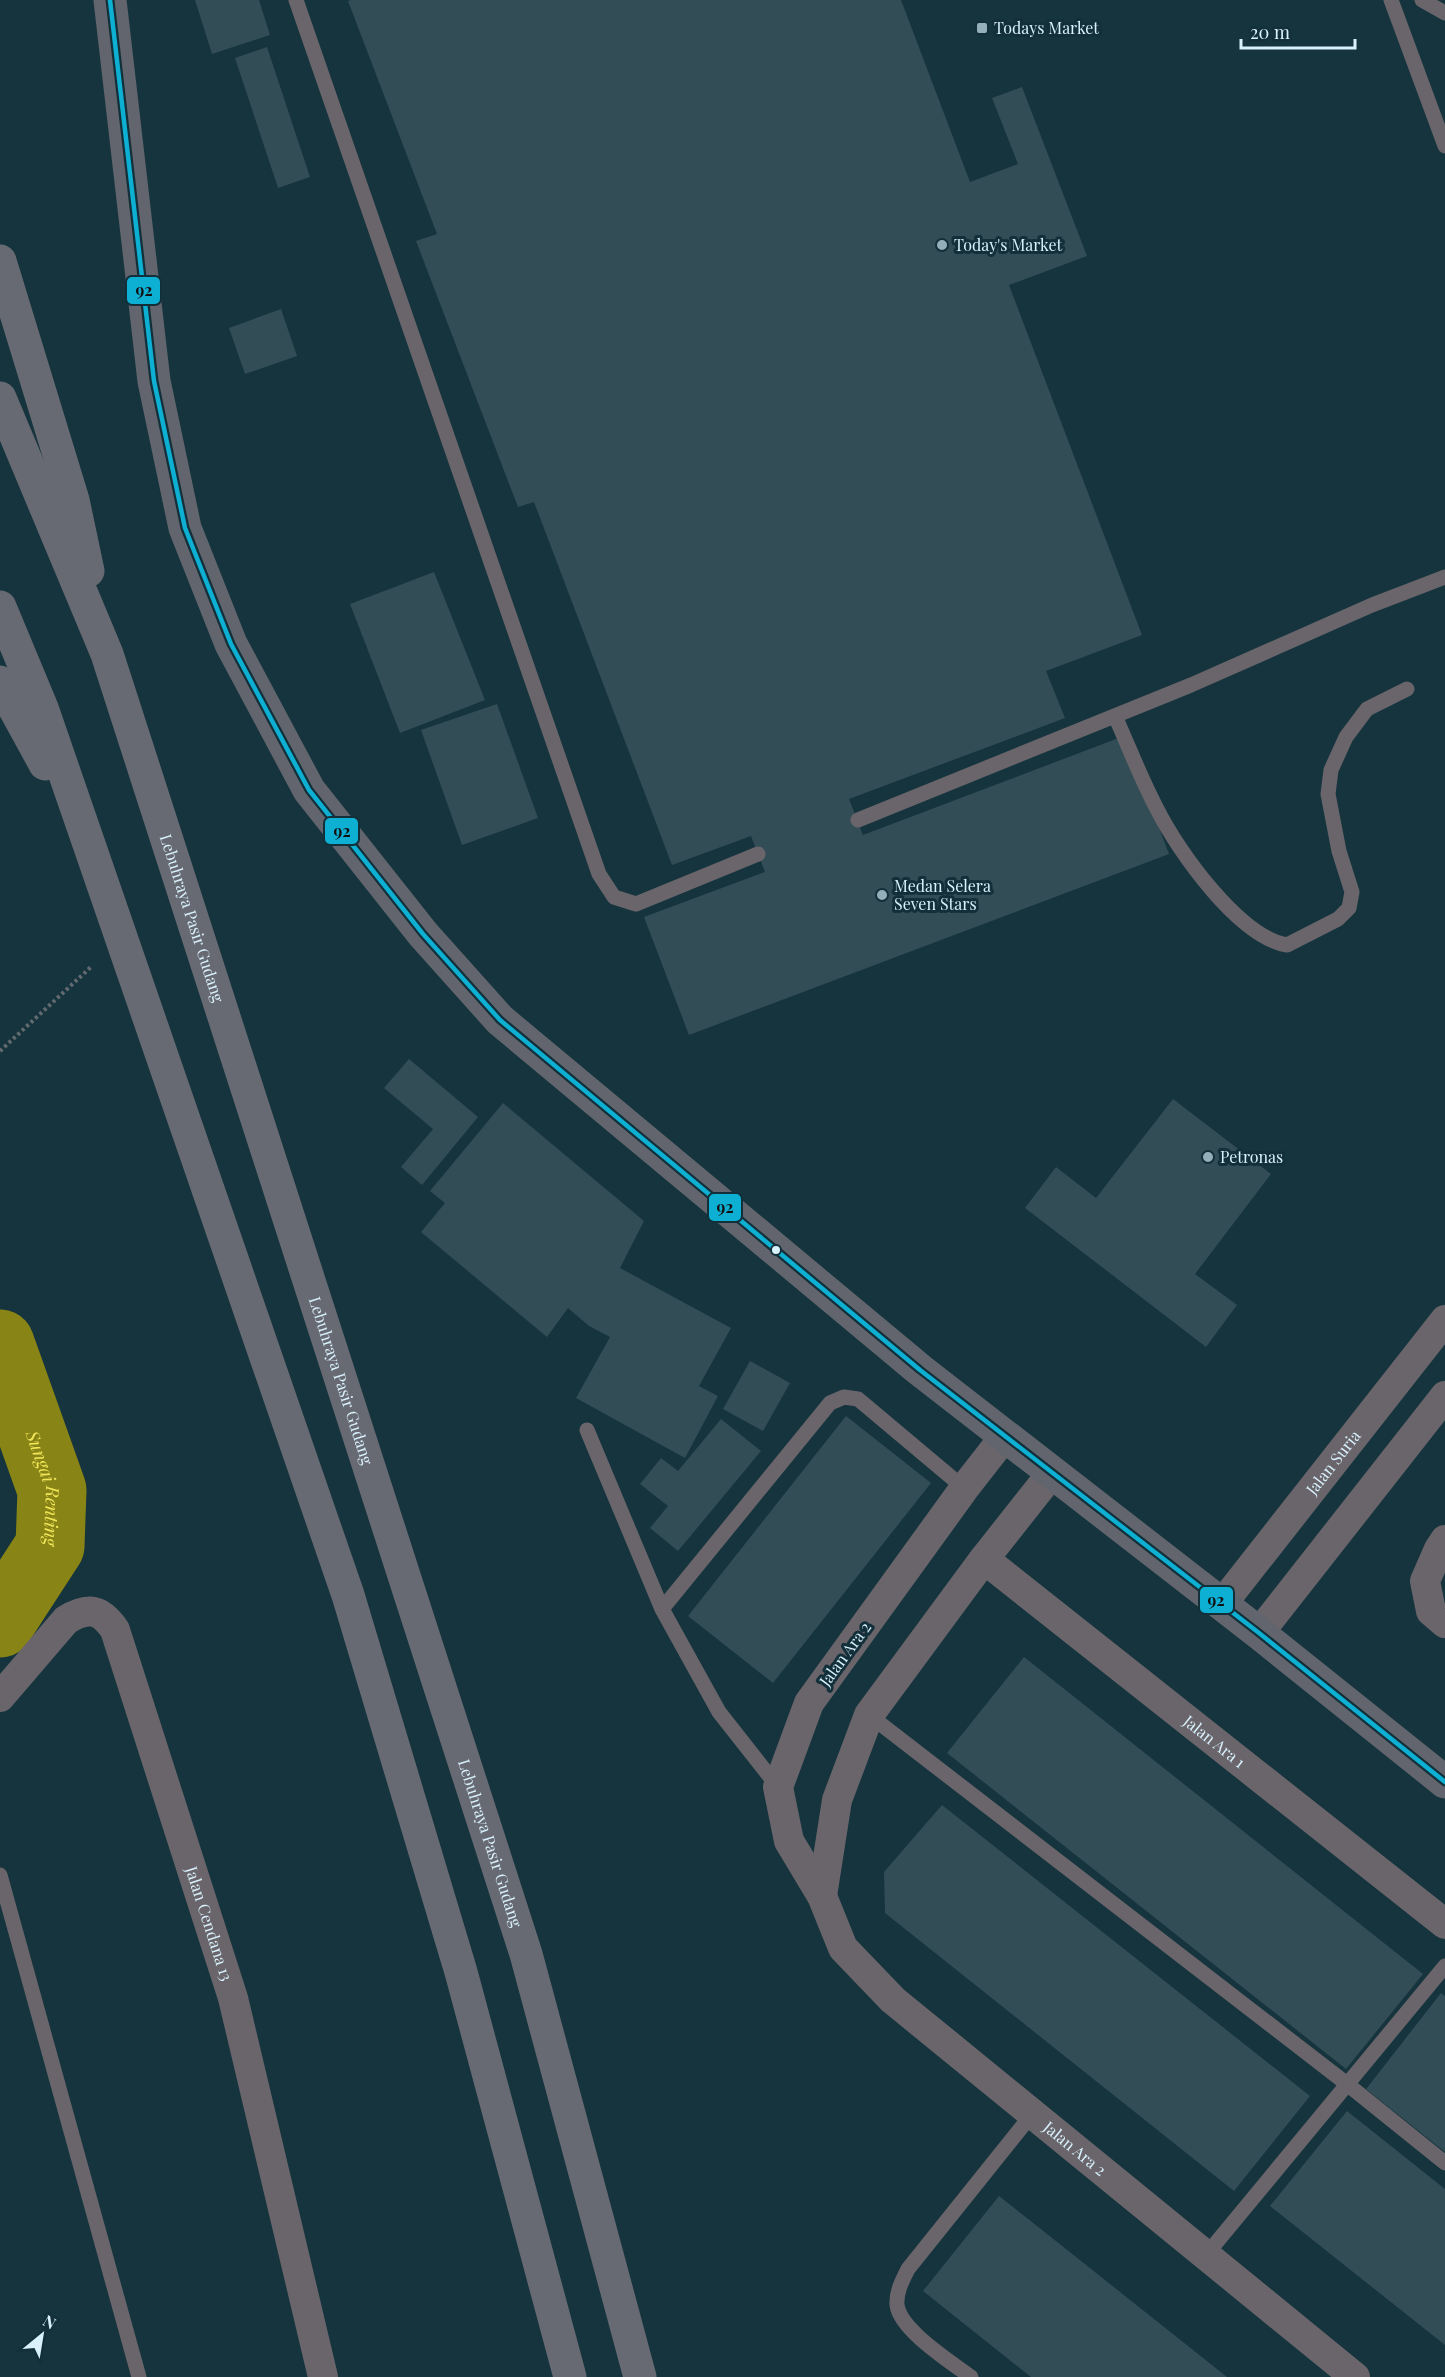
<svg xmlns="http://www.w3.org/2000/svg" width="1445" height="2377" font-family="'Playfair Display',serif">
<rect width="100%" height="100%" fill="#16343d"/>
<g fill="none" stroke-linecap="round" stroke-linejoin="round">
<!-- river -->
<path stroke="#898416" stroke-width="69" id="s1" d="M0 1344 52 1490 50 1546 0 1623"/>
</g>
<!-- building -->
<path fill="#324d55" d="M195 0H259L270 35 212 54Z
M351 0H901L970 182 1018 164 992 98 1022 87 1087 256 1009 285 1142 635 1046 671 1065 718 849 799 863 835 1124 736 1169 854 689 1035 644 917 765 872 751 836 672 865 534 502 518 507 416 241 437 234 348 1Z
M267 47 310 177 278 188 235 58Z
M281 309 297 356 245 374 229 328Z
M434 572 485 700 400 733 350 604Z
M497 704 538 818 462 845 421 730Z
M409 1059 478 1117 422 1185 401 1167 433 1129 384 1088Z
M1173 1099 1271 1174 1195 1274 1237 1305 1206 1347 1025 1208 1056 1167 1096 1198Z
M503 1103 644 1221 620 1268 731 1328 699 1386 718 1396 685 1458 576 1398 610 1337 589 1326 568 1308 547 1337 421 1232 445 1203 430 1191Z
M750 1361 790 1383 763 1431 723 1409Z
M846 1416 931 1483 773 1683 688 1616Z
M721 1419 761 1451 678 1551 650 1528 668 1506 640 1484 661 1458 678 1471Z
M1024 1657 1423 1974 1346 2069 947 1753Z
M942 1805 1310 2096 1234 2191 885 1913 884 1872Z
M1441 1993 1445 1996V2152L1366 2089Z
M1347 2111 1445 2189V2345L1270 2206Z
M999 2196 1032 2222 1227 2377H1031L923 2291Z"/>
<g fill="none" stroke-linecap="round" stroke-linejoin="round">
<!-- path -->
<path stroke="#626a70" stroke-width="4" stroke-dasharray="3 3" stroke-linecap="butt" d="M0 1051 92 966"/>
<!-- lane -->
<path stroke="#69656b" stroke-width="15" d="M296 0 599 874 614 897 636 904 758 854
M1391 0 1445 146
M1422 0 1445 13
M1115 716C1129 747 1141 779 1157 809 1178 851 1239 937 1287 945L1338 919 1349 908 1352 892 1339 851 1328 794 1331 770 1346 737 1367 709 1407 689
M858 820 1191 685 1372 605 1445 577
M587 1430 662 1609 719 1712 778 1787
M662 1609 830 1403 844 1397 858 1399 964 1488
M869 1715 1347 2084 1445 2163
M0 1875 139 2377
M1206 2255 1445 1966
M971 2377C951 2362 900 2330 897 2305 896 2292 902 2281 908 2269L1033 2113"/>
<!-- street -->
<g stroke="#69656b" stroke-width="30">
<path id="s2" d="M1005 1436 966 1486 809 1703 778 1787 789 1841 822 1896 843 1948 893 2000 1355 2377"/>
<path d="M1445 1540 1439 1549 1425 1581 1431 1611 1445 1623"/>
<path id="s3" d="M984 1559 1445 1924"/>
<path id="s4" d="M1222 1604 1445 1320"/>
<path d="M1259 1633 1445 1396"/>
<path id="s5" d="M0 1697 66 1620C88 1606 101 1609 115 1630L233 1998 323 2377"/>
<path d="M822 1896 837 1800 869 1715 984 1559 1052 1473"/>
</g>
<!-- primary -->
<path stroke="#62656d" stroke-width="33" d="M110 0 154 381 185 528 231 644 309 790 423 934 500 1020 920 1370 1259 1633 1445 1782"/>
<!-- highway -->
<g stroke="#686a73" stroke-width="33">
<path d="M0 261 73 500 88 571"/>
<path id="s6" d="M0 398 107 654 526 1954 640 2377"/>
<path d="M0 607 42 708 348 1595 461 1972 570 2377"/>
<path d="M0 682 45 764"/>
</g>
<!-- bus-1 casing -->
<g stroke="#13303a" stroke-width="9">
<path id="bus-1" d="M110 0 154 381 185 528 231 644 309 790 423 934 500 1020 920 1370 1259 1633 1445 1782"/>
</g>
<!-- bus-1 -->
<use href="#bus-1" stroke="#0dafd3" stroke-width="4.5"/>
</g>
<!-- markers -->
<g fill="#94afb9" stroke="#13303a" stroke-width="2">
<rect x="976" y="22" width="12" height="12" rx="3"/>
<circle cx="942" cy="245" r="6"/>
<circle cx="882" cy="895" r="6"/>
<circle cx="1208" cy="1157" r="6"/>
</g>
<circle fill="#d8f1fc" stroke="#13303a" stroke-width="2" cx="776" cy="1250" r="5"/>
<g text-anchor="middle" stroke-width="6" stroke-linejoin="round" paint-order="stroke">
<!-- poi labels -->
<g font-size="16" fill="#d8f1fc" stroke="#13303a" text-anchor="start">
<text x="994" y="34">Todays Market</text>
<text x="954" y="251">Today's Market</text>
<text x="894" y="892">Medan Selera<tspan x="894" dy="18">Seven Stars</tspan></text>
<text x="1220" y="1163">Petronas</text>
</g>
<!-- street labels -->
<g font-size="16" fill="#d8f1fc" stroke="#13303a">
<text dy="6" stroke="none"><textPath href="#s6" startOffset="555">Lebuhraya Pasir Gudang</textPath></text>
<text dy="6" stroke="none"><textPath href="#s6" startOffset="1041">Lebuhraya Pasir Gudang</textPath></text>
<text dy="6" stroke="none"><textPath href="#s4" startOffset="180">Jalan Suria</textPath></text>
<text transform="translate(845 1654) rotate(-54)" y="6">Jalan Ara 2</text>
<text dy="6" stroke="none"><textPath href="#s3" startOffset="294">Jalan Ara 1</textPath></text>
<text dy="6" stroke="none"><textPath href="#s6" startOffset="1527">Lebuhraya Pasir Gudang</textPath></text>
<text dy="6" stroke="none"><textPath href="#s5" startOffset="468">Jalan Cendana 13</textPath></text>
<text dy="6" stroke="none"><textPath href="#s2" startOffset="903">Jalan Ara 2</textPath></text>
</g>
<!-- water labels -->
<g font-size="18" font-style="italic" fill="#f1e75a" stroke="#13303a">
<text dy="6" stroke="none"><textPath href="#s1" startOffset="152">Sungai Renting</textPath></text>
</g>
</g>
<g stroke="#13303a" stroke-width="2">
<rect x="126" y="276" width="35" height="29" rx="6" fill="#0dafd3"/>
<rect x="324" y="817" width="35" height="28" rx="6" fill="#0dafd3"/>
<rect x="708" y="1193" width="34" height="29" rx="6" fill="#0dafd3"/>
<rect x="1199" y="1586" width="35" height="28" rx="6" fill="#0dafd3"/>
</g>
<g font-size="16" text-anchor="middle" font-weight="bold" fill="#111">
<text x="144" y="296">92</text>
<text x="342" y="837">92</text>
<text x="725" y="1213">92</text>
<text x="1216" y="1606">92</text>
</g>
<!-- north arrow -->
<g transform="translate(42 2335) rotate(30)" stroke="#13303a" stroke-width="4.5" paint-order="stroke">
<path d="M0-4.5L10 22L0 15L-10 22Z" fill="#d8f1fc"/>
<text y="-9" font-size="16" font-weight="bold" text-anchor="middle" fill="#d8f1fc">N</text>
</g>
<!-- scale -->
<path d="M1241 39v9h114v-9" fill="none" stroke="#d8f1fc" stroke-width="3"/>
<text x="1250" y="39" font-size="18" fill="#d8f1fc" stroke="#13303a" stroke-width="4.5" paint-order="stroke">20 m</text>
</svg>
